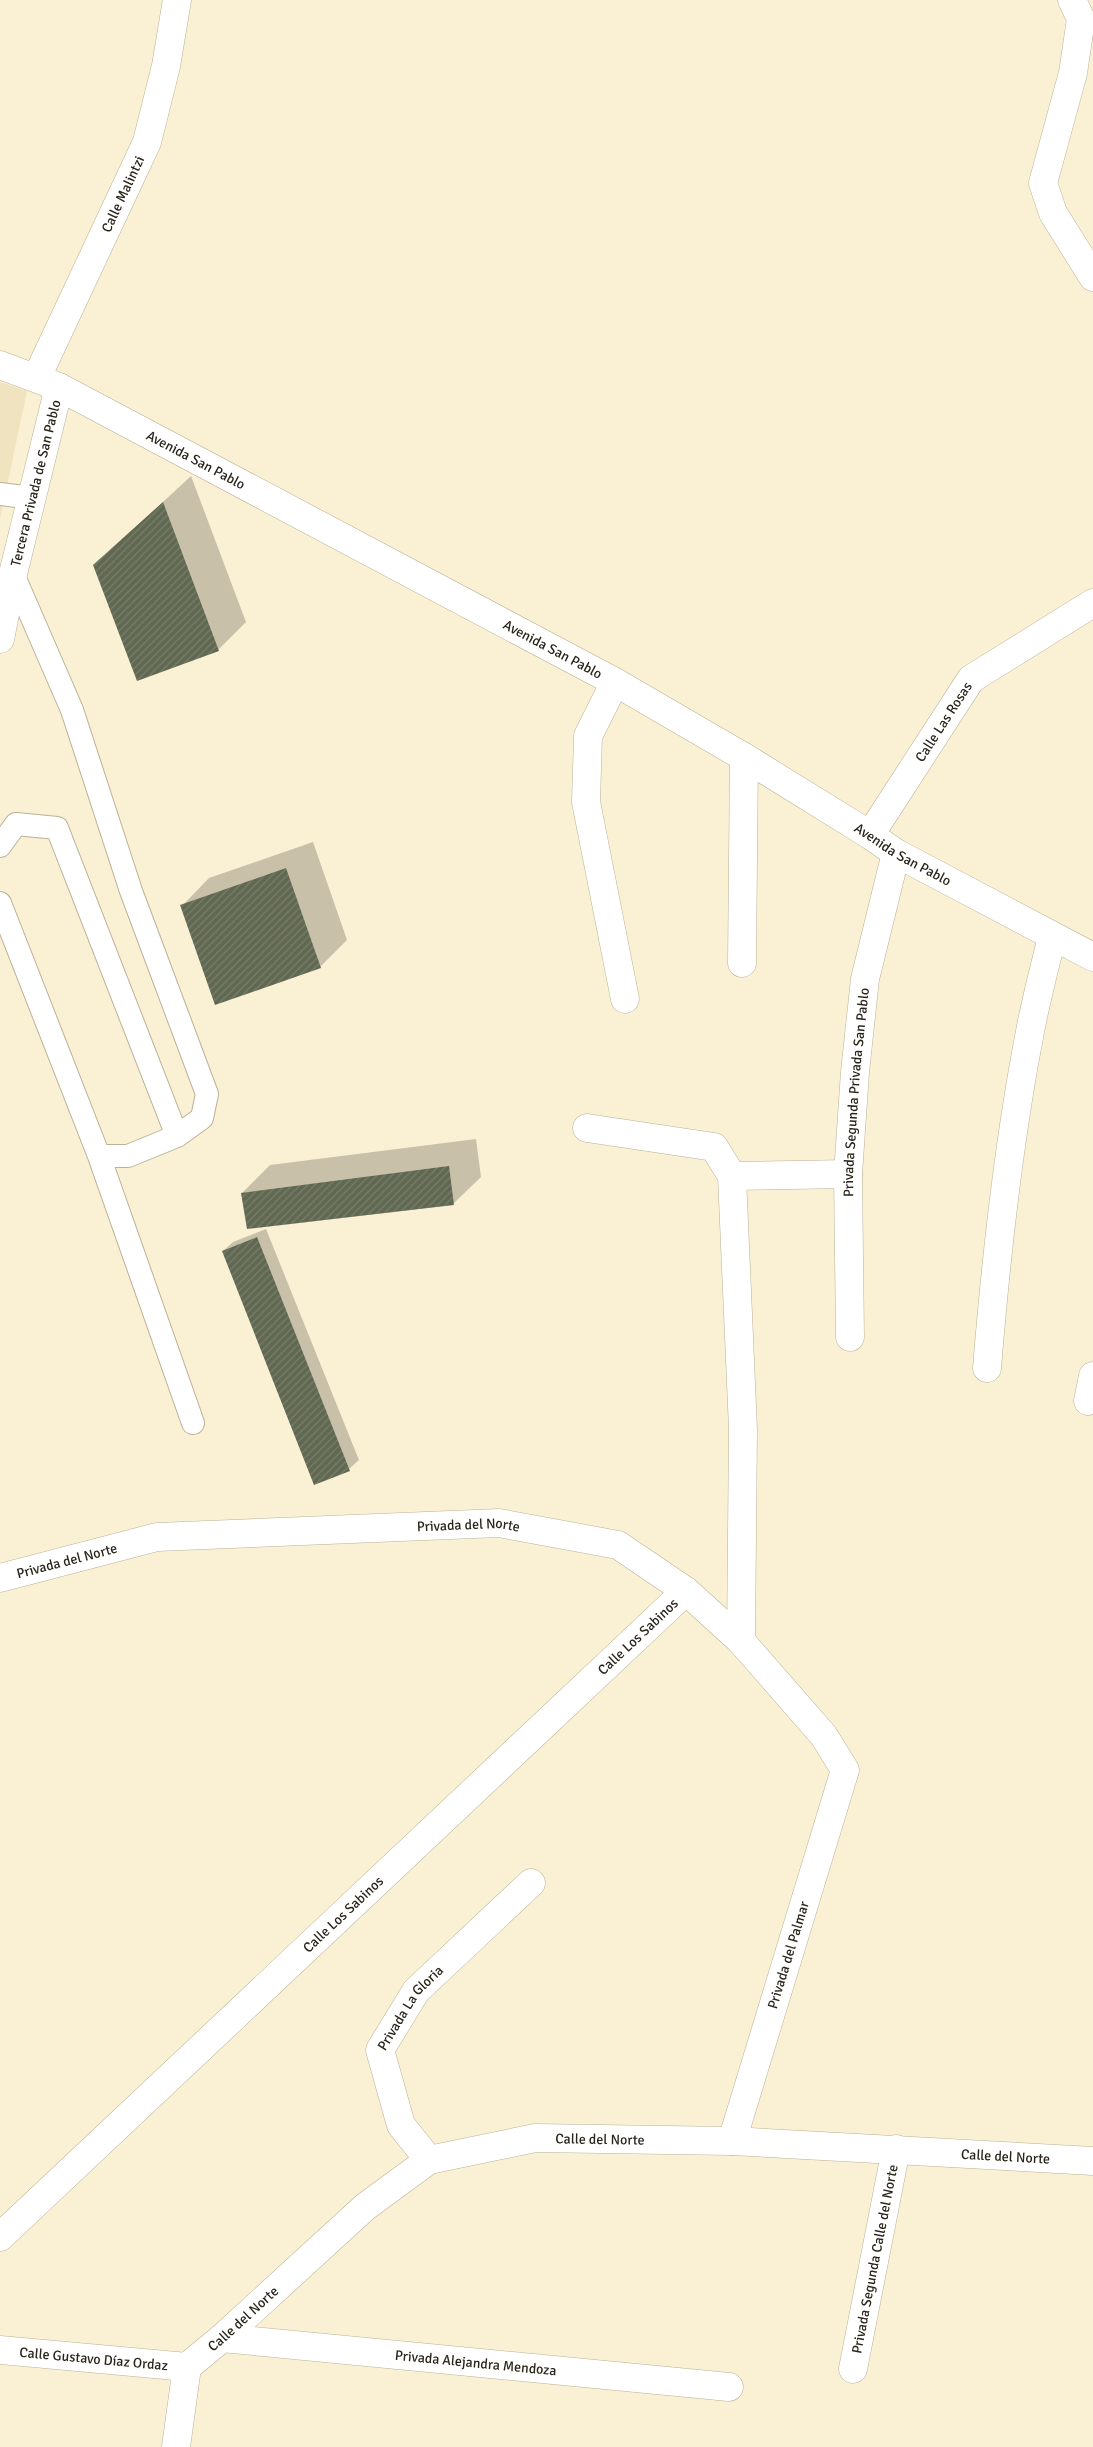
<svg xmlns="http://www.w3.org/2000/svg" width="1093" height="2447" font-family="Signika,sans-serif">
<defs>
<pattern id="building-hatch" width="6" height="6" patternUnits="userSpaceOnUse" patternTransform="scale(1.25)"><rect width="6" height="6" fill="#606851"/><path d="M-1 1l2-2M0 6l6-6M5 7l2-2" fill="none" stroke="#787e6c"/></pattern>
</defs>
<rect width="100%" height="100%" fill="#faf0d4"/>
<!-- built -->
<path fill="#f0e3c0" d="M0 382 27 391 0 519Z"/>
<!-- shadow -->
<path fill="#0003" d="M191 476 246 622 218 650 95 565Z
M313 842 347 940 320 967 182 906 209 878Z
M476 1139 481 1177 453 1204 242 1193 270 1165Z
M266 1229 359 1460 349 1469 223 1251 233 1242Z"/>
<!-- building -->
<path fill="url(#building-hatch)" d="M163 502 219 651 137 681 93 565Z
M286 868 321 968 215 1005 180 905Z
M449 1166 454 1205 247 1229 241 1193Z
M257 1237 350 1471 314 1485 222 1251Z"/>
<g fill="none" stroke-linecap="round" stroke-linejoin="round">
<!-- lane casing -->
<g stroke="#bbb197" stroke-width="24">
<path id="lane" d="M0 494 32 498
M13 574 72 710 131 891 207 1094 202 1118 177 1136 128 1156H99
M0 846 16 824 57 828 177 1136
M0 903 99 1156 193 1423"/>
</g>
<!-- street casing -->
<g stroke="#bbb197" stroke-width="29">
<g id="street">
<path d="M1072 0 1081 19 1073 73 1043 183 1053 213 1093 277"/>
<path id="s1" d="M37 377 147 142 166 66 177 0"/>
<path id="s2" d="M0 639 13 574 59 387"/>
<path d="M615 682 588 736 586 802 625 999"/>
<path id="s3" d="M870 835 971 679 1093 603"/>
<path d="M742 963 744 757"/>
<path d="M587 1128 714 1147 732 1176 743 1429 741 1641"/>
<path d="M732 1176 848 1174"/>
<path id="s4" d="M850 1337 848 1174 855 1072 865 979 896 853"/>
<path d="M987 1368C996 1257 1008 1146 1029 1037 1035 1003 1044 970 1052 937"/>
<path d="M1088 1401 1093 1376"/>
<path id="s5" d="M0 1578 157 1537 499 1523 618 1545 686 1591 741 1641 824 1736 845 1770 732 2141"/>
<path id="s6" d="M429 2160 401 2125 380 2050 416 1991 531 1883"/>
<path id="s7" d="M0 2237 686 1591"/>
<path id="s8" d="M222 2338 729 2387"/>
<path id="s9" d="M0 2350 187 2367"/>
<path id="s10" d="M187 2367 222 2338 365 2207 429 2160 535 2138 732 2141 1093 2161"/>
<path id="s11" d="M853 2369 896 2149"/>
<path d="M176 2447 187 2367"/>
</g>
</g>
<!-- secondary casing -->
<g stroke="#bbb197" stroke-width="29">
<g id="secondary">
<path id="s12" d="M0 365 59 387 615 682 744 757 870 835 896 853 1093 957"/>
</g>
</g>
<!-- lane -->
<use href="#lane" stroke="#fff" stroke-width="22"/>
<!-- street -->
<use href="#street" stroke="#fff" stroke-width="28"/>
<!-- secondary -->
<use href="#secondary" stroke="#fff" stroke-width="28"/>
</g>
<g text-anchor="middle" stroke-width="5" stroke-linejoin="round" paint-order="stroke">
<!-- street labels -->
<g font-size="14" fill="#29251b" stroke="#fdfdfd">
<text dy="5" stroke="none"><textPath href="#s1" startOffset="202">Calle Malintzi</textPath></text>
<text dy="5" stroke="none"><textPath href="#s12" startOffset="218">Avenida San Pablo</textPath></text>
<text dy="5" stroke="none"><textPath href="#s2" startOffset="160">Tercera Privada de San Pablo</textPath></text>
<text dy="5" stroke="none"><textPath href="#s12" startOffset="622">Avenida San Pablo</textPath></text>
<text dy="5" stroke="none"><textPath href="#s3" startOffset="135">Calle Las Rosas</textPath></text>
<text dy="5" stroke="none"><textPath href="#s12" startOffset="1028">Avenida San Pablo</textPath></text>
<text dy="5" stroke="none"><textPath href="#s4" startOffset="245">Privada Segunda Privada San Pablo</textPath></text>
<text dy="5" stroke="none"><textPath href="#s5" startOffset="474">Privada del Norte</textPath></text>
<text dy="5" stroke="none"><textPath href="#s5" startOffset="69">Privada del Norte</textPath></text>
<text dy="5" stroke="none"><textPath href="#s7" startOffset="876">Calle Los Sabinos</textPath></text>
<text dy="5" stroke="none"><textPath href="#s7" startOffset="471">Calle Los Sabinos</textPath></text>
<text transform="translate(788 1955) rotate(-73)" y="5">Privada del Palmar</text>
<text dy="5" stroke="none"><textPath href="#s6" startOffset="175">Privada La Gloria</textPath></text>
<text dy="5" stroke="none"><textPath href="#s10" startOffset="492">Calle del Norte</textPath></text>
<text dy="5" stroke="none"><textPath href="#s10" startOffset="898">Calle del Norte</textPath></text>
<text dy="5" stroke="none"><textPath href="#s11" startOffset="112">Privada Segunda Calle del Norte</textPath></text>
<text dy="5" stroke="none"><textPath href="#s10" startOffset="74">Calle del Norte</textPath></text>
<text dy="5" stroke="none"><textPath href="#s9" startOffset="94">Calle Gustavo Díaz Ordaz</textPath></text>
<text dy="5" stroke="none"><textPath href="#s8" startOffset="255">Privada Alejandra Mendoza</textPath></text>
</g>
</g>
</svg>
